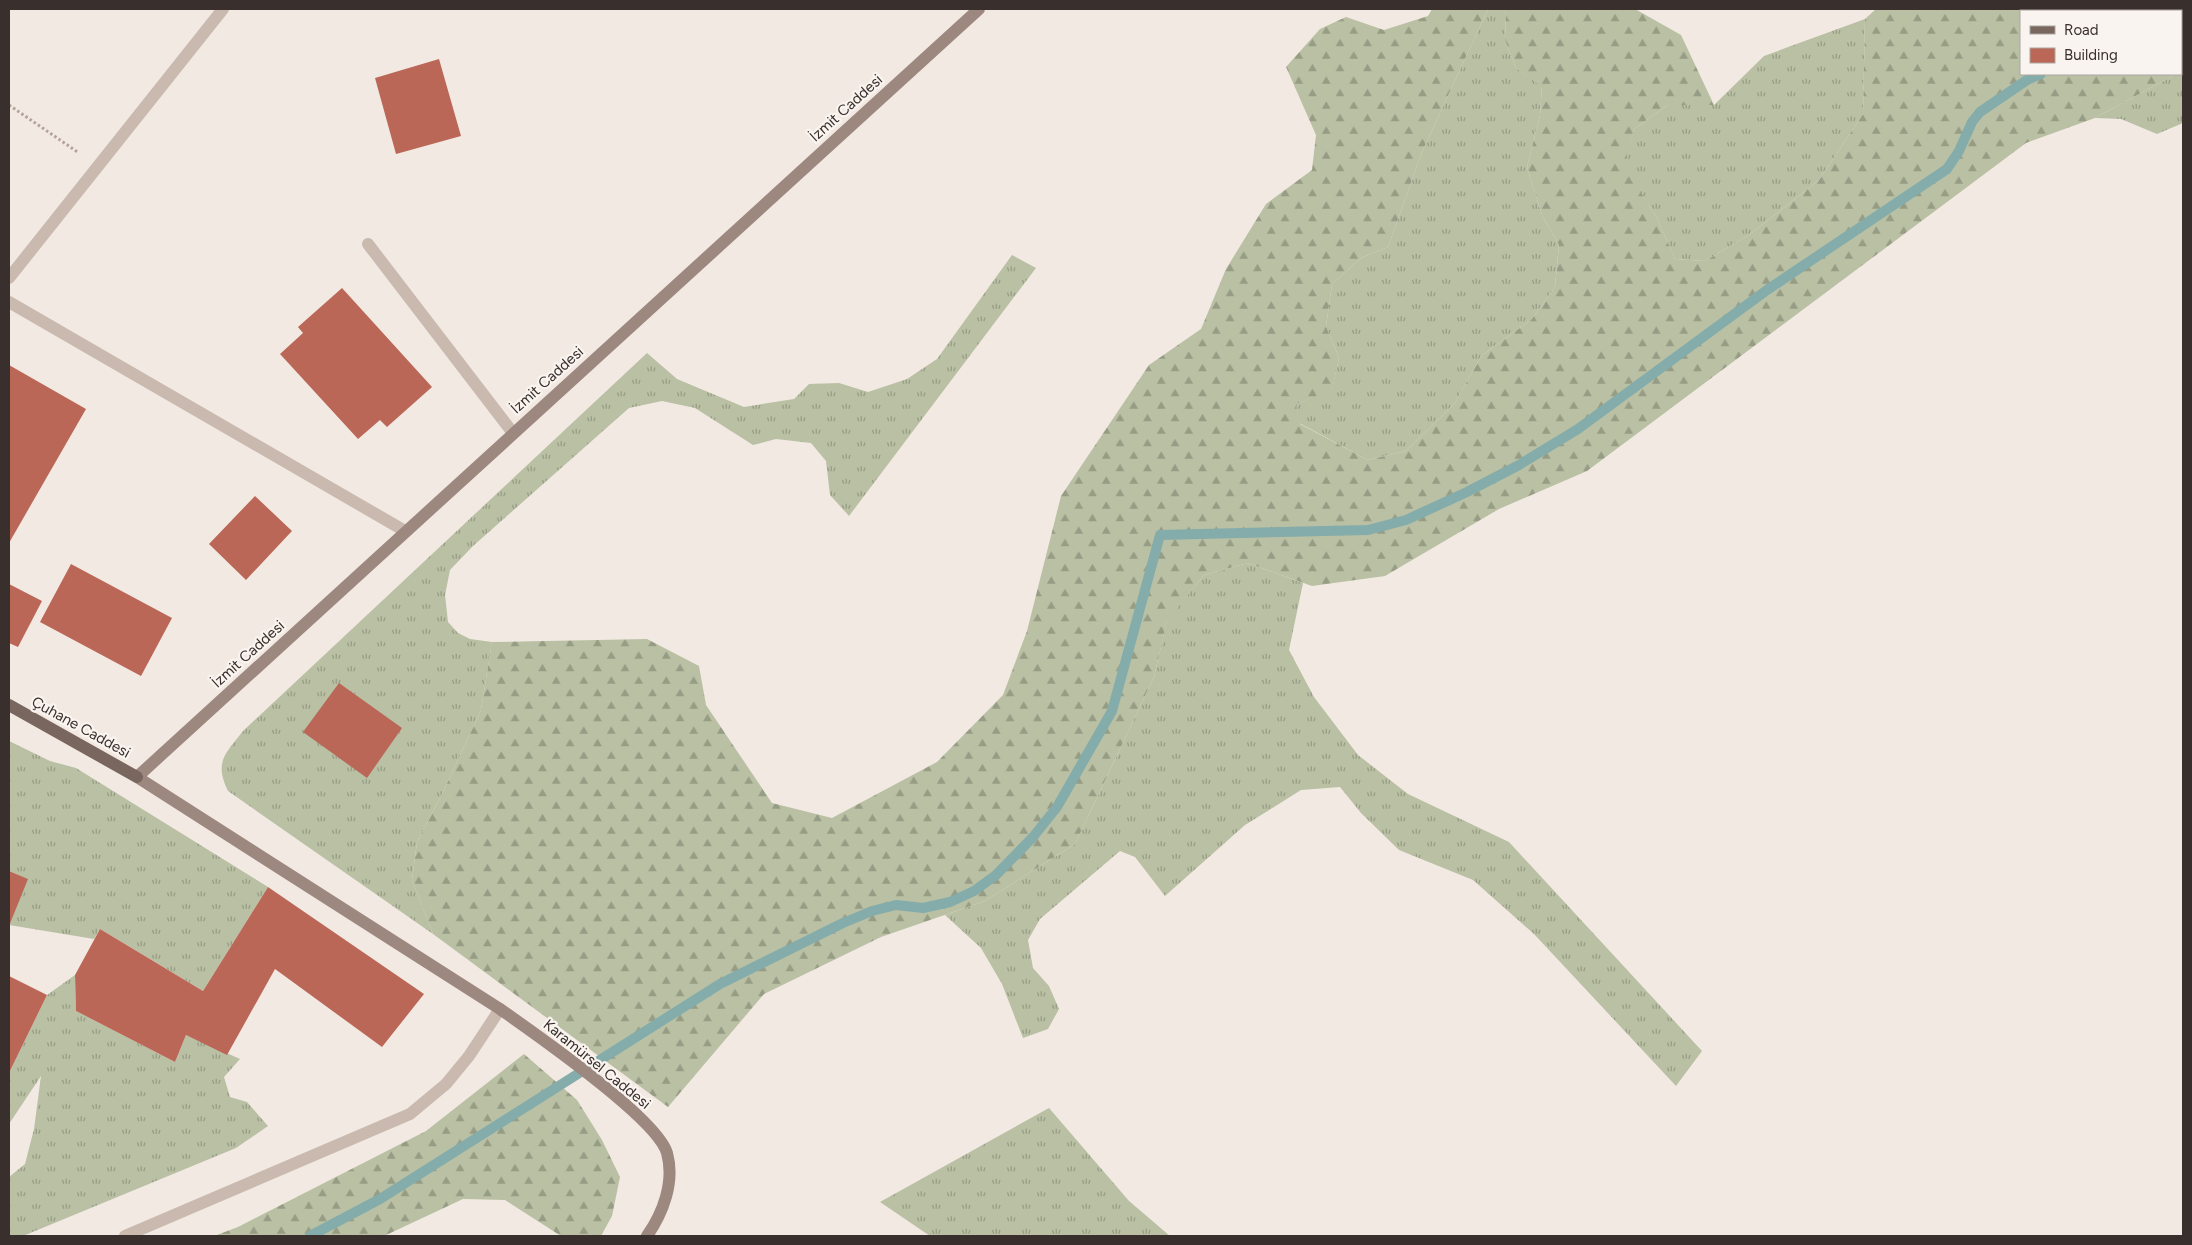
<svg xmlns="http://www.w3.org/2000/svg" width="2192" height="1245" font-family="Figtree,sans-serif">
<defs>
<pattern id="grass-tufts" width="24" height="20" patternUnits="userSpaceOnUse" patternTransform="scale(1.25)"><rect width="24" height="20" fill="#b9c0a3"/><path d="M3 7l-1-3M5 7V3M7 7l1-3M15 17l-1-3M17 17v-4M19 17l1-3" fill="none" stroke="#979c85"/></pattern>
<pattern id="forest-firs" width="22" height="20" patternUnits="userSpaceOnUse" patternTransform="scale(1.25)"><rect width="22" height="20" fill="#b9c0a3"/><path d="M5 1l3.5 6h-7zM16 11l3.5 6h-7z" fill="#979c85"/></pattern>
</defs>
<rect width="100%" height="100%" fill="#f2e9e2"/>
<!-- grass -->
<path fill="url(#grass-tufts)" d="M1488 9H1506L1505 40 1516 68 1542 86 1540 115 1527 167 1542 215 1559 245 1555 287 1531 320 1481 356 1455 403 1406 451 1368 460 1299 423 1296 404 1332 389 1339 358 1326 326 1332 284 1361 258 1388 247 1422 152Z
M1865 19 1863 114 1819 180 1749 235 1705 261 1675 259 1657 218 1623 166 1634 129 1668 105H1714L1764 56Z
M2183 70V123L2157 134 2121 119 2095 118 2176 74H2181Z
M1012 255 1036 268 849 516 830 495 826 461 811 443 776 439 753 445 695 408 662 401 629 408 473 546 450 570 445 595 448 622 458 633 470 639 492 642 481 710 443 792 417 842 412 880 433 934 228 791C214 762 225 754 243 731L647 353 677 379 744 407 794 399 809 384 839 383 868 392 907 379 937 359Z
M1248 563 1303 583 1289 650 1314 697 1358 755 1408 794 1509 842 1702 1051 1676 1086 1534 934 1473 880 1399 850 1361 813 1340 787 1301 790 1245 825 1165 896 1135 857 1120 851 1040 919 1028 940 1033 968 1049 986 1059 1009 1048 1029 1023 1038 1002 984 981 948 945 915 985 901 1075 844 1154 677 1167 620 1204 575Z
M9 741 50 761 76 768 268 887 203 991 100 929 94 939 9 925 27 879 9 871Z
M75 975 76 1011 175 1062 186 1035 240 1059 224 1077 230 1097 247 1102 268 1126 236 1148 23 1236H9V1177L25 1164 34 1129 41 1076 9 1124V1073L47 995Z
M1049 1108 1129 1201 1170 1236H930L880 1202Z"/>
<!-- forest -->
<path fill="url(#forest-firs)" d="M1432 9H1488L1422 152 1388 247 1361 258 1332 284 1326 326 1339 358 1332 390 1296 404 1300 424 1368 460 1406 451 1455 403 1481 356 1531 320 1555 287 1559 245 1542 215 1527 167 1540 115 1542 87 1516 68 1505 40 1506 9H1635L1681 35 1714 105H1668L1634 129 1624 166 1657 218 1675 259 1705 261 1749 235 1819 180 1863 114 1865 19 1876 9H2183V70L2181 71V11H2021V74H2176L2095 118 2026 143 1587 471 1499 509 1385 576 1312 586 1248 563 1204 575 1167 621 1154 677 1075 844 985 901 881 937 764 994 668 1107 433 934 412 880 417 842 443 792 481 710 492 642 647 639 699 666 706 705 772 803 832 818 937 762 1003 695 1027 631 1061 496 1149 365 1201 329 1226 269 1266 204 1312 170 1316 135 1286 67 1320 29 1346 17 1384 30 1428 16Z
M524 1054 577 1100 602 1140 620 1177 612 1216 601 1236H561L505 1200 463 1199 384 1236H214L238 1227 426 1131Z"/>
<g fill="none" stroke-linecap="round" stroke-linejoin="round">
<!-- stream -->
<path stroke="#84acab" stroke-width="10" d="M2181 16 2183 15
M310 1236 380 1199 720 984 843 923 872 911 896 905 923 908 950 902 974 891 996 875 1033 837 1057 807 1112 711 1160 535 1368 530 1406 520 1467 492 1519 465 1578 429 1767 290 1947 169 1959 151 1972 122 1980 112 2027 80 2041 74"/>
</g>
<!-- building -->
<path fill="#bb6757" d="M439 59 461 136 396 154 375 78Z
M342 288 432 387 387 427 380 420 358 439 280 354 303 333 298 327Z
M9 365 86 409 9 543Z
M255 496 292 531 246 580 209 544Z
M71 564 172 618 141 676 40 622Z
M9 584 42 601 18 647 9 643Z
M339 683 402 728 367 778 303 732Z
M9 871 28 879 9 926Z
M268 887 424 994 382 1047 275 969 227 1055 186 1035 175 1062 76 1011 75 975 100 929 203 991Z
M9 976 47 995 9 1073Z"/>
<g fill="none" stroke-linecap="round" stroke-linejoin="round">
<!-- path -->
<path stroke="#b5a399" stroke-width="3" stroke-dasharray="2.5 2.5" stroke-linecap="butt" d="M9 105 79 153"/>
<!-- lane -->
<path stroke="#c9b9af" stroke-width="12" d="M368 244 513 433"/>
<!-- street -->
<path stroke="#c9b9af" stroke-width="12" d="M9 278 223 9
M9 302 405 531
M125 1236 410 1114 446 1084 469 1056 500 1009"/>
<!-- secondary -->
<path stroke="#9d8880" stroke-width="12" d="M647 1236C663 1213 675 1182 667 1153 657 1118 534 1033 500 1009L137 777 979 9"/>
<!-- primary -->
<path stroke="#79665f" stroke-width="12" d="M9 705 137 777"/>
</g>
<g text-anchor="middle" stroke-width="4.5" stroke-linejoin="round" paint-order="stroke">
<!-- street labels -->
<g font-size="15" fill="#392f2c" stroke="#f9f4ef">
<text transform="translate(846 108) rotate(-42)" y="5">İzmit Caddesi</text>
<text transform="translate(547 380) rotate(-42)" y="5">İzmit Caddesi</text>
<text transform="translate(248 654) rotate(-42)" y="5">İzmit Caddesi</text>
<text transform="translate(81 727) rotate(29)" y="5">Çuhane Caddesi</text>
<text transform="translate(597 1064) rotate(39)" y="5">Karamürsel Caddesi</text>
</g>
</g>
<!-- border -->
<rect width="2192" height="1245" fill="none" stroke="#392f2c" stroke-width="20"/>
<!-- legend -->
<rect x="2020" y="10" width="162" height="65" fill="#f9f4ef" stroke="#aca5a1"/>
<rect x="2030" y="26" width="25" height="8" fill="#79665f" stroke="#aca5a1"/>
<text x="2064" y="35" font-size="15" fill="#392f2c">Road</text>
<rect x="2030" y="48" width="25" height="15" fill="#bb6757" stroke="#aca5a1"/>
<text x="2064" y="60" font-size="15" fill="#392f2c">Building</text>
</svg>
